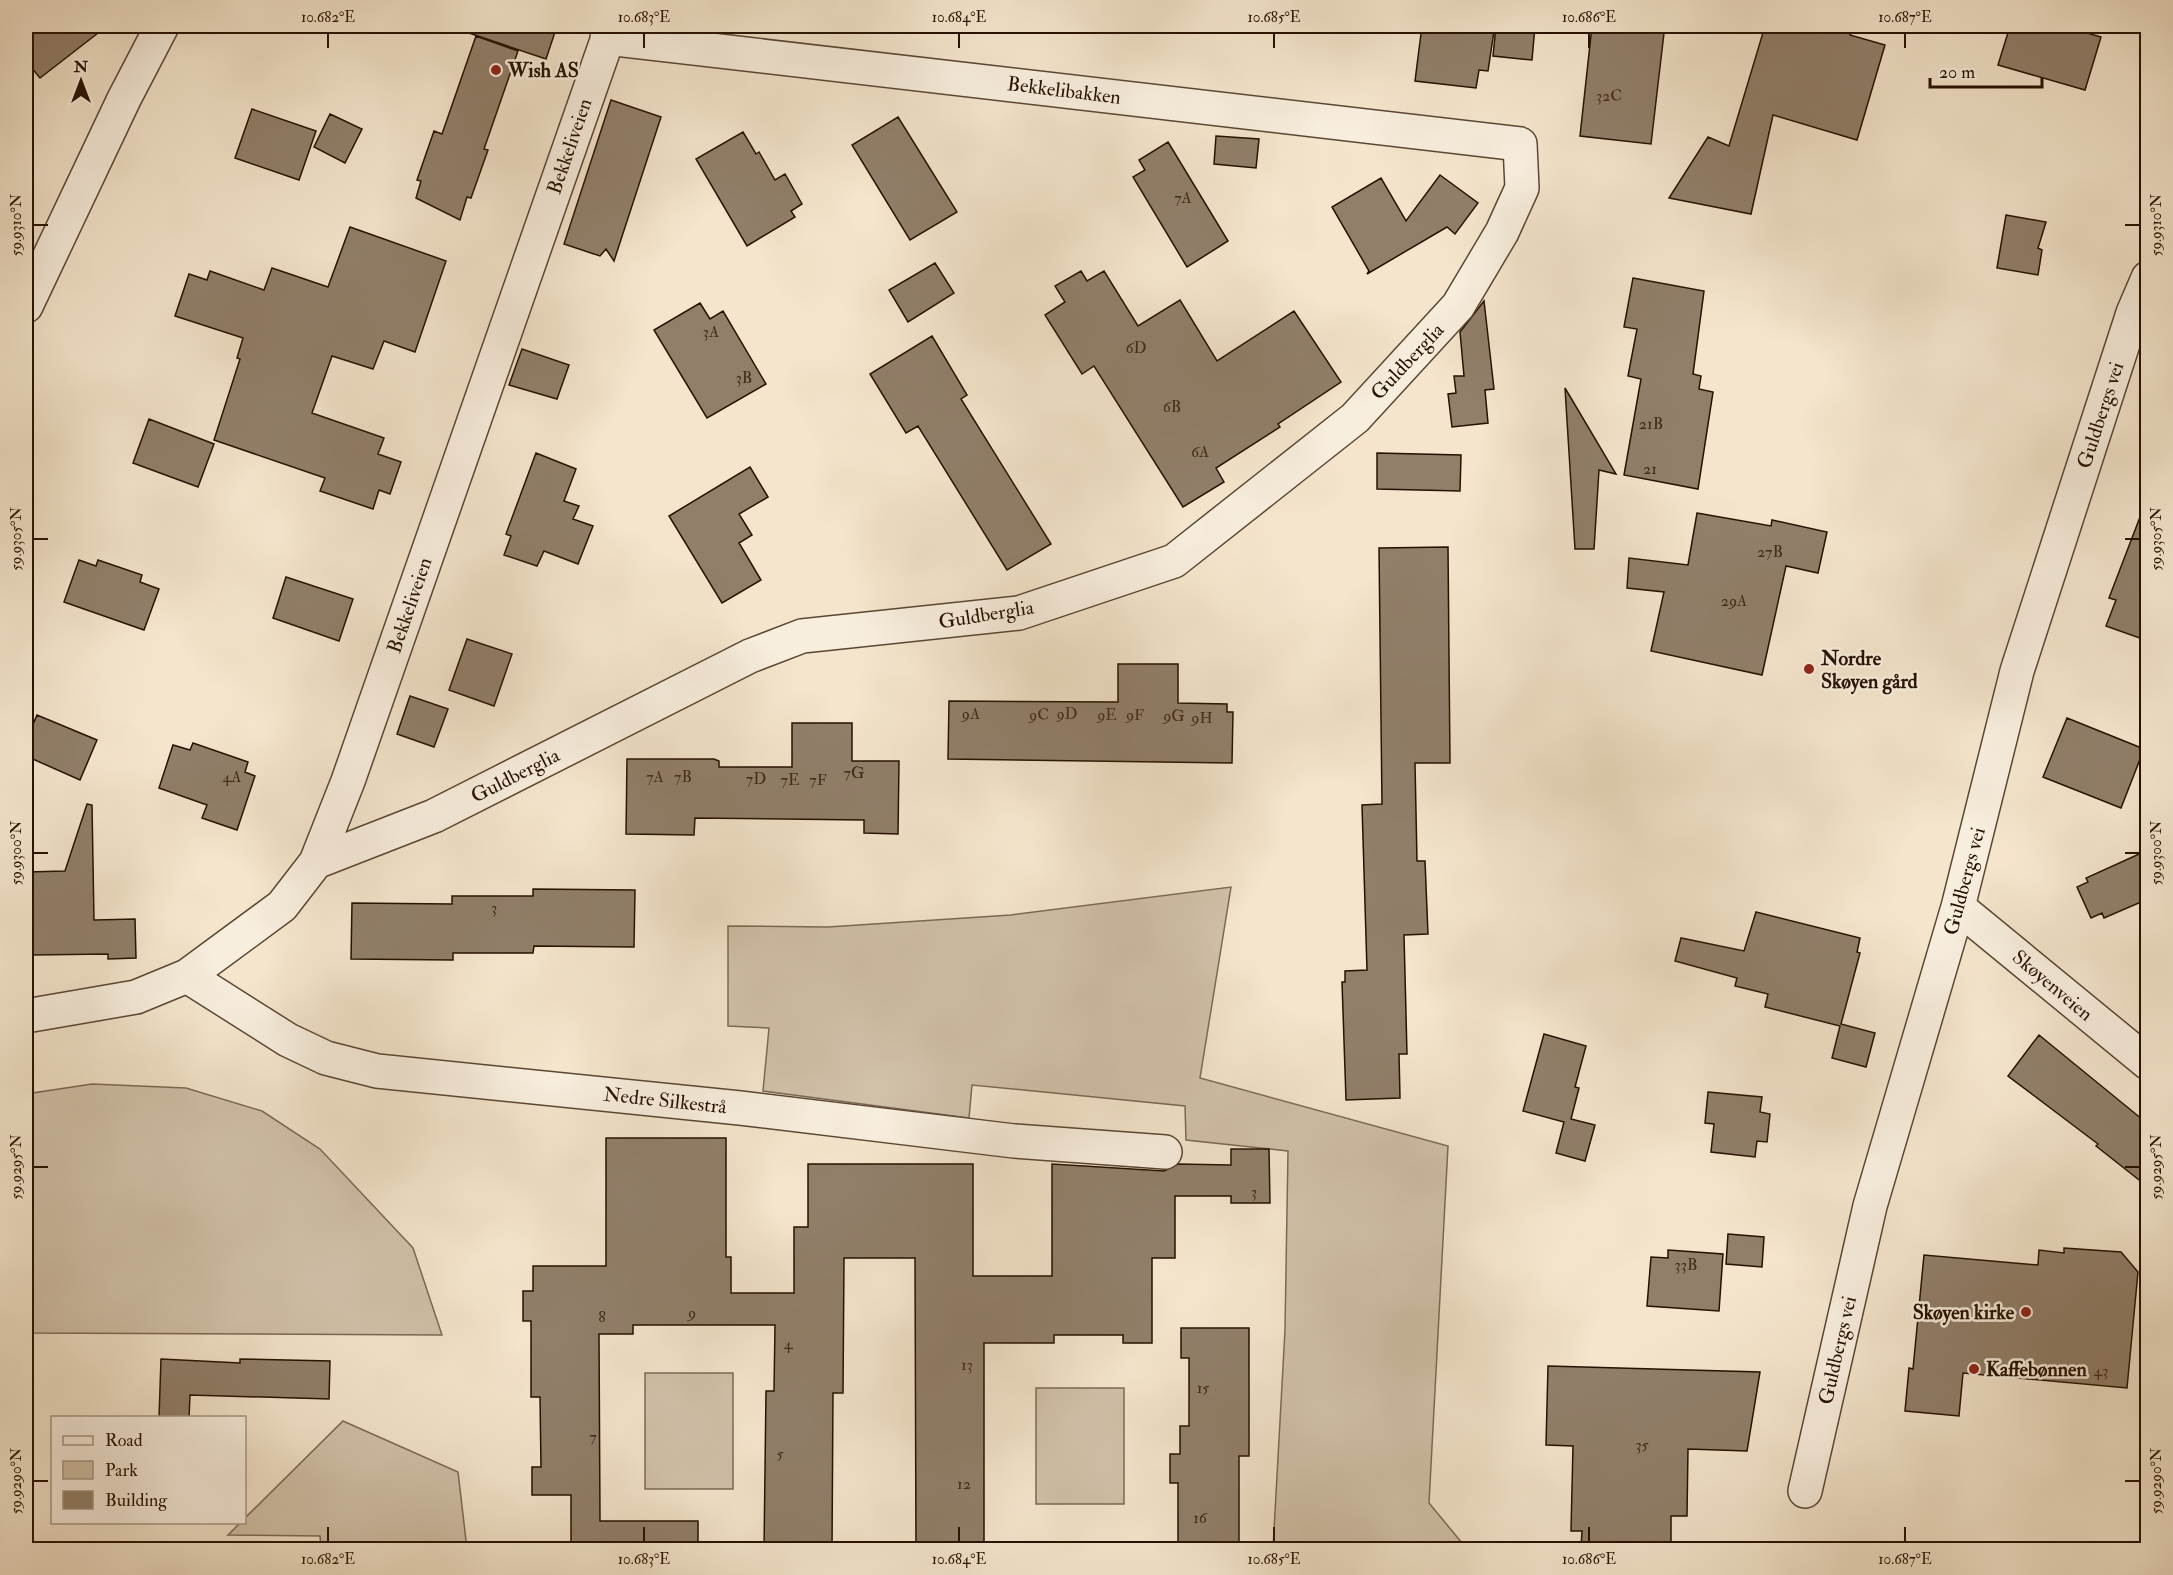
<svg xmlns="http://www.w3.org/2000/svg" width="2173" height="1575" font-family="'IM FELL Double Pica',serif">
<rect width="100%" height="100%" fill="#f4e5cc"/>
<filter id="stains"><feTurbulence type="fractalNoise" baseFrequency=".00333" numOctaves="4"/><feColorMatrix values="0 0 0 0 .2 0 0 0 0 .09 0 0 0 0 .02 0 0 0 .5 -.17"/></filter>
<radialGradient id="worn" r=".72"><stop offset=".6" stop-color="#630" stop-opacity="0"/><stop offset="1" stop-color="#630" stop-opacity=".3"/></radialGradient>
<!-- green -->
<path fill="#d1c1a9" stroke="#7c6954" stroke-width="1.5" d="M1231 887 1200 1078 1448 1146 1429 1503 1467 1549H1273L1285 1330 1288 1151 1186 1140 1185 1106 972 1085 969 1118 763 1091 769 1028 728 1026V926L828 927 1011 915Z
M92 1084 186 1088 262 1111 320 1149 413 1248 442 1335 26 1333V1094Z
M645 1373H733V1489H645Z
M1036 1388H1124V1504H1036Z
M343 1421 458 1472 467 1549H321L320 1536 228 1535 240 1523 244 1522 245 1518Z"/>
<!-- building -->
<path fill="#917f6a" stroke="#261100" stroke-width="1.5" d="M26 26H107L40 78 26 61Z
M464 26H557L546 59 463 31Z
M1422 26H1452L1494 31 1488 71 1479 70 1476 88 1415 81Z
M1496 26H1535L1532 60 1493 56Z
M1592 26 1664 33 1651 144 1580 136Z
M1765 26H1853L1850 35 1885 45 1857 140 1773 115 1751 214 1669 198 1708 137 1729 146Z
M2010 26H2063L2101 37 2085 90 1998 65Z
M476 36 518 51 484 149 488 150 471 198 467 197 460 220 416 198 421 181 417 180 434 131 442 134Z
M611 100 661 117 614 261 606 249 600 256 564 244Z
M252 109 316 131 299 180 235 158Z
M330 114 362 129 345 163 314 147Z
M898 117 957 212 910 240 852 145Z
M743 132 756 154 759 152 775 180 785 174 802 204 791 211 795 217 747 246 696 159Z
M1216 136 1259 139 1256 168 1214 164Z
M1168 142 1228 241 1187 267 1133 177 1145 170 1139 160Z
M1440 175 1478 203 1455 234 1447 227 1367 274 1369 271 1332 207 1381 178 1406 221Z
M2006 215 2046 222 2038 248 2042 250 2038 275 1997 268Z
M350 227 446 261 415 352 384 341 373 369 332 356 312 413 384 438 378 454 401 462 390 494 379 490 373 509 320 491 325 478 214 440 240 359 237 358 243 338 175 316 189 274 207 280 210 271 264 290 272 268 328 287Z
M935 263 954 293 908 322 889 290Z
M1081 271 1087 281 1104 271 1138 326 1180 300 1217 361 1294 311 1341 382 1278 424 1280 427 1216 468 1224 482 1183 507 1094 366 1082 374 1045 315 1065 302 1055 286Z
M1633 278 1704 291 1693 374 1701 376 1699 389 1713 392 1698 489 1624 475 1641 379 1628 376 1637 329 1624 327Z
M1484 301 1494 389 1485 390 1488 423 1452 427 1448 394 1456 393 1454 376H1464L1460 332Z
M700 303 710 319 723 311 766 384 707 418 654 330Z
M932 336 967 395 961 399 1051 544 1007 570 918 426 906 433 870 374Z
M522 349 569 365 557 399 509 385Z
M1565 388 1616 474 1599 470 1594 549H1575Z
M149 419 214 444 198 487 133 463Z
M536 453 576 469 564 501 579 506 573 519 593 526 578 564 544 551 537 566 504 555 511 536 506 534Z
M1377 453 1461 455 1460 491 1377 489Z
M750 467 768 497 739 514 752 535 739 543 761 580 722 603 669 516Z
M2145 504H2148V641L2106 626 2116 600 2109 598Z
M1697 513 1771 526 1772 520 1827 532 1818 573 1786 566 1762 675 1651 651 1664 592 1627 588 1629 558 1688 565Z
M1448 547 1450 763H1415L1417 861H1425L1428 934 1404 935 1407 1054H1399L1400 1098 1346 1100 1342 982H1345V971L1367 970 1362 805 1382 804 1379 548Z
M79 560 96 566 98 560 142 575 140 582 159 589 144 630 64 602Z
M286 577 353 599 339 641 273 618Z
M467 639 512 654 494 706 449 690Z
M1118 664H1178V703L1227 704V712H1233L1232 763 948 759 949 701 1118 702Z
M410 696 448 709 434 747 397 734Z
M37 715 97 740 80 780 26 756V741Z
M2067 718 2144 749 2121 808 2043 777Z
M792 723H852V761H899L898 834 864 833V820L695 818 694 835 626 834 627 759H714L719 761V767H792Z
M193 743 248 762 245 772 255 776 237 830 202 818 207 805 159 788 173 745 190 750Z
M87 804 92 805 94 920 135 919 136 958 108 959V954L31 955 26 872 65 871Z
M2148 850V899L2104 918 2102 913 2091 918 2077 887 2088 882 2086 878Z
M533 889 635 890 634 947 534 946 533 953H453V960L351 959 352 903 452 904V896H533Z
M1756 912 1860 938 1857 952 1860 953 1841 1024 1875 1033 1866 1067 1832 1058 1840 1026 1765 1007 1768 994 1735 986 1737 978 1675 961 1681 938 1744 951Z
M1544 1034 1586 1046 1575 1087 1579 1088 1571 1119 1595 1125 1585 1161 1556 1153 1564 1122 1523 1111Z
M2039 1035 2148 1124V1187L2096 1146 2098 1144 2008 1076Z
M1708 1092 1762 1097 1760 1112 1770 1114 1767 1142 1757 1141 1755 1157 1711 1152 1714 1124 1705 1123Z
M606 1138H726V1257H731V1293H794V1227H808V1164H973V1276H1052V1164L1164 1171 1178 1164 1231 1165V1149H1269L1270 1203H1231V1196H1175V1258H1152V1343H1123V1335H1054V1343H984V1550H916L915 1258H844L843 1393H833L832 1550H764L766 1391H774L775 1325H633V1334H599L600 1521H698V1550H571V1495H532V1467H541L540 1397H531V1321H523V1291H533V1266H606Z
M1728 1234 1764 1237 1762 1267 1726 1264Z
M2064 1248 2121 1252 2138 1272 2127 1388 1963 1373 1959 1416 1905 1411 1909 1368 1913 1369 1924 1255 2038 1265 2039 1250 2064 1253Z
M1668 1250 1723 1254 1719 1311 1647 1306 1651 1257 1668 1258Z
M1181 1328H1249V1456H1239V1550H1178V1483H1170V1454H1180V1426H1189V1358H1181Z
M161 1359 240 1363V1359L330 1361 329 1399 190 1395 189 1418H159Z
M1548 1366 1760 1372 1747 1451 1688 1449 1687 1516H1671V1550L1581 1548 1582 1531H1571L1573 1446 1546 1445Z"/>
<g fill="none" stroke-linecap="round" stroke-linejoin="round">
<!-- minor casing -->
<g stroke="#5a4633" stroke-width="36">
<path id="minor" d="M26 306 124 99 162 26
M316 862 434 816 750 656 802 636 1019 613 1174 561 1355 418 1458 306 1502 232 1522 188 1520 144 607 38
M1958 907 2148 1063
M187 976 288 1040 326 1058 377 1071 740 1108 1014 1141 1165 1152
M26 1016 136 997 187 976 282 906 316 862 348 781 612 26
M1805 1491 1870 1206 1958 907 2017 671 2133 313 2148 278"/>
</g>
<!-- minor -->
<use href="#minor" stroke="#f8eede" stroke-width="33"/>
</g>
<!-- ticks -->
<path fill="none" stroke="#261100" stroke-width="2" d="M328 33V48M644 33V48M959 33V48M1274 33V48M1589 33V48M1905 33V48M33 225H48M2125 225H2140M33 539H48M2125 539H2140M33 853H48M2125 853H2140M33 1167H48M2125 1167H2140M33 1481H48M2125 1481H2140M328 1527V1542M644 1527V1542M959 1527V1542M1274 1527V1542M1589 1527V1542M1905 1527V1542"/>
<!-- markers -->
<g fill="#8f2418" stroke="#f8eede" stroke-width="2">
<circle cx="496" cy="70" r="6"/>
<circle cx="1809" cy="669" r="6"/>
<circle cx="2026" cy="1312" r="6"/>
<circle cx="1974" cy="1369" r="6"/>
</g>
<g text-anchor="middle" stroke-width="5" stroke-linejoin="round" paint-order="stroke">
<!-- number labels -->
<g font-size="16" fill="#412c1a">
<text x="1609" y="101">32C</text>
<text x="1183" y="203">7A</text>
<text x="711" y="337">3A</text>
<text x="1136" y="353">6D</text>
<text x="744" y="383">3B</text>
<text x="1172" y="412">6B</text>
<text x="1651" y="429">21B</text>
<text x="1200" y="457">6A</text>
<text x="1650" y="474">21</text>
<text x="1770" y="557">27B</text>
<text x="1734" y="606">29A</text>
<text x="971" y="719">9A</text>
<text x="1067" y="719">9D</text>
<text x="1039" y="720">9C</text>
<text x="1107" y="720">9E</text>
<text x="1135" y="720">9F</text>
<text x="1174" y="721">9G</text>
<text x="1202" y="723">9H</text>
<text x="854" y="778">7G</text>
<text x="232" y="782">4A</text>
<text x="655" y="782">7A</text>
<text x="683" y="782">7B</text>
<text x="756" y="784">7D</text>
<text x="790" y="785">7E</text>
<text x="818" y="785">7F</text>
<text x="494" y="913">3</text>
<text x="1254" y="1197">3</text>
<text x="1686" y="1270">33B</text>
<text x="692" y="1318">9</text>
<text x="602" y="1322">8</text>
<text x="788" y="1349">4</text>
<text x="967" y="1370">13</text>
<text x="2101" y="1376">43</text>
<text x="1203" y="1393">15</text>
<text x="593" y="1442">7</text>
<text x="1642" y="1450">35</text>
<text x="780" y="1459">5</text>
<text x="964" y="1489">12</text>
<text x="1200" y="1523">16</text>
</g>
<!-- poi labels -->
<g font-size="20" font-weight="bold" fill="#261100" stroke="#f8eede" text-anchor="start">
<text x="508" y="77">Wish AS</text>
<text x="1821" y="665">Nordre<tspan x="1821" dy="23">Skøyen gård</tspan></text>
<text x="2014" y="1319" text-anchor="end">Skøyen kirke</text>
<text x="1986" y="1376">Kaffebønnen</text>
</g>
<!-- street labels -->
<g font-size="20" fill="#261100" stroke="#f8eede">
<text transform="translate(1064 90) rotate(7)" y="7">Bekkelibakken</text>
<text transform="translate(569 146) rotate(-71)" y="7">Bekkeliveien</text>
<text transform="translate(1407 361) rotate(-47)" y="7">Guldberglia</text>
<text transform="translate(2100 415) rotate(-72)" y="7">Guldbergs vei</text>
<text transform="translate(409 605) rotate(-71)" y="7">Bekkeliveien</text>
<text transform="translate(986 614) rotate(-9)" y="7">Guldberglia</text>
<text transform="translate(515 775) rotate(-27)" y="7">Guldberglia</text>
<text transform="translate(1964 881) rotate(-75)" y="7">Guldbergs vei</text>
<text transform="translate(2053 985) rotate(40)" y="7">Skøyenveien</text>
<text transform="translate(665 1100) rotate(6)" y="7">Nedre Silkestrå</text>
<text transform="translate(1837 1350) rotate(-77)" y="7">Guldbergs vei</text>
</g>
</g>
<!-- margin -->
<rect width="2173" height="1575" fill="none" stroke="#f4e5cc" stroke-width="66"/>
<!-- legend -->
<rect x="51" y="1416" width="195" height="108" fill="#f8eede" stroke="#a49685" stroke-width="1.5"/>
<rect x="63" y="1436" width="30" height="9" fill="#f8eede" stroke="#a49685" stroke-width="1.5"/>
<text x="105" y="1446" font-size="18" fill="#261100">Road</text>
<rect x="63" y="1461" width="30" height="18" fill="#d1c1a9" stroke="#a49685" stroke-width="1.5"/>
<text x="105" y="1476" font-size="18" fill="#261100">Park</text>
<rect x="63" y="1491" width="30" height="18" fill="#917f6a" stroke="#a49685" stroke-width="1.5"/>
<text x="105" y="1506" font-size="18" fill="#261100">Building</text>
<!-- north arrow -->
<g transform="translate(81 81)" stroke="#f8eede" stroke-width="4.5" paint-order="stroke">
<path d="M0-4.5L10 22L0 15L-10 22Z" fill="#261100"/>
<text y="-9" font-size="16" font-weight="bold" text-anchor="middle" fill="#261100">N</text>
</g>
<!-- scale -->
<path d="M1930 78v9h112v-9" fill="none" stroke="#261100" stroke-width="3"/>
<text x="1939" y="78" font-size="18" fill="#261100" stroke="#f8eede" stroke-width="4.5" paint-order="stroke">20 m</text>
<rect x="33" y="33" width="2107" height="1509" fill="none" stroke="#261100" stroke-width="2"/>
<g font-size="15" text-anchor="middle" fill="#261100">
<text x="328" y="22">10.682°E</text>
<text x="644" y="22">10.683°E</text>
<text x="959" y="22">10.684°E</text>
<text x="1274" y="22">10.685°E</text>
<text x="1589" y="22">10.686°E</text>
<text x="1905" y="22">10.687°E</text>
<text transform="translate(16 225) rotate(-90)" y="5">59.9310°N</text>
<text transform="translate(2156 225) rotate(-90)" y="5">59.9310°N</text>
<text transform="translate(16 539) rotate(-90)" y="5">59.9305°N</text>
<text transform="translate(2156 539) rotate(-90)" y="5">59.9305°N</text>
<text transform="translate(16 853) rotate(-90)" y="5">59.9300°N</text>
<text transform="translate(2156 853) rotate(-90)" y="5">59.9300°N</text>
<text transform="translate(16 1167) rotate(-90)" y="5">59.9295°N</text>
<text transform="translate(2156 1167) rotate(-90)" y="5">59.9295°N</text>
<text transform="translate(16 1481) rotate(-90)" y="5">59.9290°N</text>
<text transform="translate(2156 1481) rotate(-90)" y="5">59.9290°N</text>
<text x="328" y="1564">10.682°E</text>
<text x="644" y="1564">10.683°E</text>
<text x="959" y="1564">10.684°E</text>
<text x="1274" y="1564">10.685°E</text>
<text x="1589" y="1564">10.686°E</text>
<text x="1905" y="1564">10.687°E</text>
</g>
<rect width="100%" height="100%" filter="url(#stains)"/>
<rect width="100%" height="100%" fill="url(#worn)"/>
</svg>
